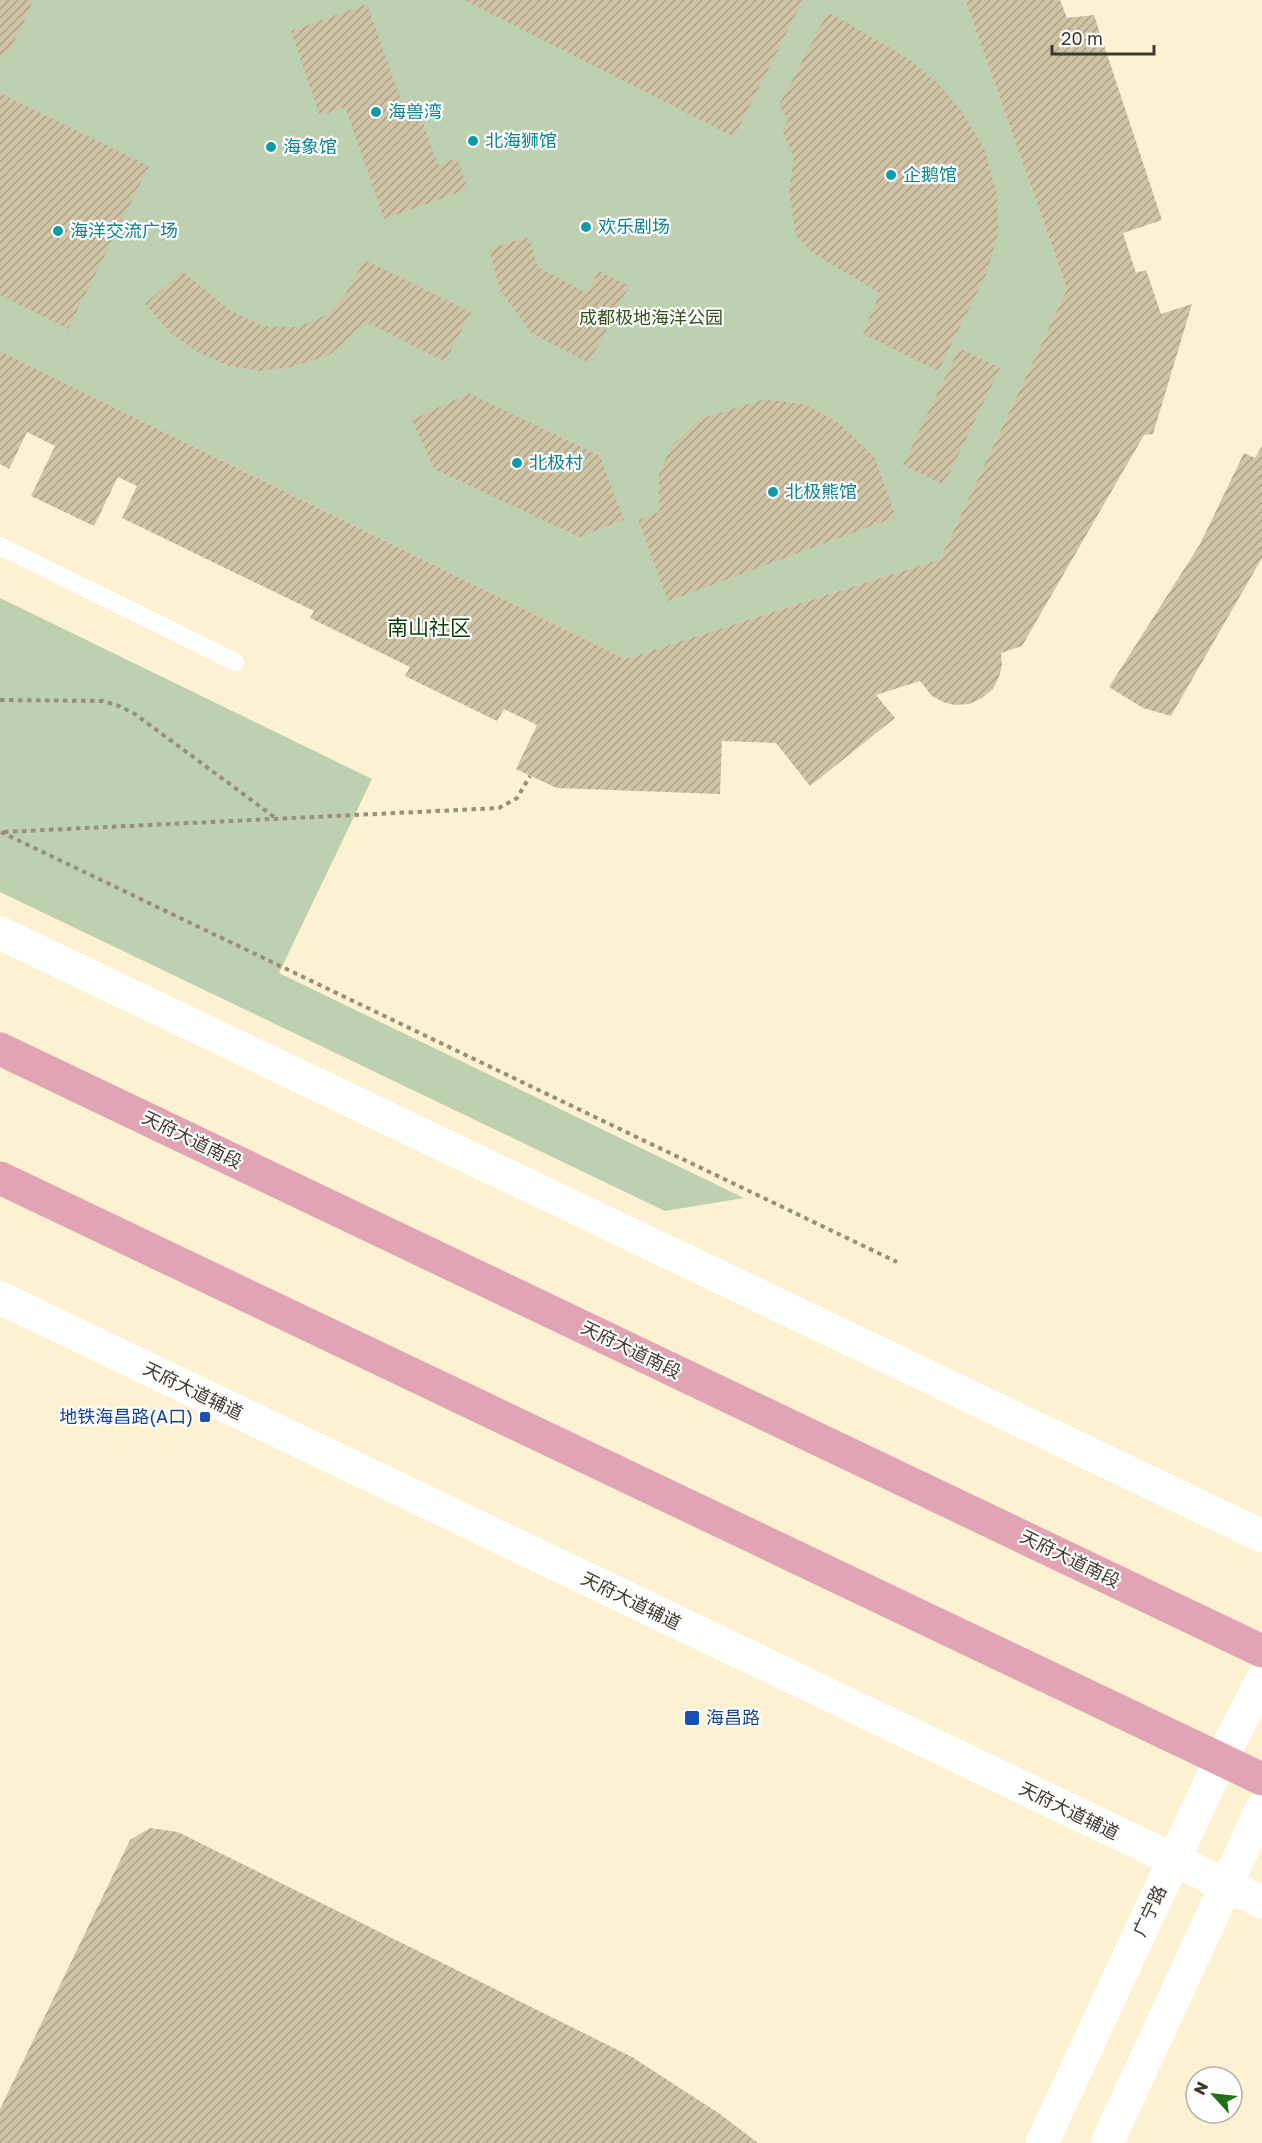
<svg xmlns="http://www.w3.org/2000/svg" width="1262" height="2143" font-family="'Golos Text','Noto Sans SC',sans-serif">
<defs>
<pattern id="building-hatch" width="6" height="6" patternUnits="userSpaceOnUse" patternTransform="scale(1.5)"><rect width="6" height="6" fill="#cfc4a5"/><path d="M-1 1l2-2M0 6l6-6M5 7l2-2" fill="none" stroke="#a9a087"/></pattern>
</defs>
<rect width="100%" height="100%" fill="#fcf1d0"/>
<!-- green -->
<path fill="#bdd1b0" d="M0 0H965L1067 289 940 559 625 659 0 351Z
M0 598 372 779 279 973 744 1198 665 1211 0 892Z"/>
<!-- building -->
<path fill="url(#building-hatch)" d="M0 0H33L23 24 8 53 0 55Z
M464 0H803L734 137Z
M965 0H1060L1067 18 1094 15 1162 220 1123 233 1136 273 1146 270 1161 314 1192 304 1153 434 1144 435 1022 646 1001 653 1002 665 999 677 993 689 982 698 969 704 954 705 943 702 932 696 920 681 876 695 895 718 810 786 776 743 722 741 720 794 557 788 516 769 537 725 504 709 497 721 405 676 410 667 310 618 314 611 122 518 137 486 118 477 94 526 31 496 55 446 27 432 9 469 0 464V351L625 659 940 559 1067 289Z
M367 4 406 114 418 109 438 165 457 158 468 189 384 219 345 107 320 116 291 31Z
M828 12 909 59 938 83 962 112 985 150 997 195 998 234 986 275 938 371 863 334 880 293 814 254 796 236 789 193 794 157 782 131 788 120 779 105Z
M0 93 149 166 68 329 0 295Z
M529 237 538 267 587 293 599 271 629 286 589 363 531 333 500 290 489 249Z
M365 260 471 312 445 362 366 322 329 355 292 367 260 371 229 366 197 352 171 333 145 304 182 271 231 311 263 326 298 327 329 314 345 295Z
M959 348 1000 368 944 485 903 465Z
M469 393 600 456 624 520 579 537 434 469 412 420Z
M765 399 806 405 839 423 875 458 896 517 668 601 638 520 659 512V473L673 444 700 419Z
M1262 446V558L1171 716 1143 708 1109 687 1200 544 1244 453 1255 458Z
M150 1828 178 1832 632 2057 720 2114 758 2143H0V2109L130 1840Z"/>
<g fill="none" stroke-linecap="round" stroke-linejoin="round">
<!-- path -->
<path stroke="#978f79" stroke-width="4" stroke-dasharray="4.5 4.5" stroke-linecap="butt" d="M0 700 103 701 119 706 135 714 277 819
M1 832 897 1262
M4 832 499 808 517 798 530 776"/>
<!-- service -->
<path stroke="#fff" stroke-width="18" d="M0 546 235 662"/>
<!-- tertiary -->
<path stroke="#fff" stroke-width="33" d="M0 933 1262 1536
M0 1298 1262 1902
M1042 2143 1221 1759 1262 1680
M1107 2143 1262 1808"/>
<!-- primary -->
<path stroke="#e1a4b5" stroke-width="33" d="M0 1049 1262 1651
M0 1178 1262 1779"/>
</g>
<!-- markers -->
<g fill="#0f9aa8" stroke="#fefefe" stroke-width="2">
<circle cx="376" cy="112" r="6"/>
<circle cx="473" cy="141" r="6"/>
<circle cx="271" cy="147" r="6"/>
<circle cx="891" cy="175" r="6"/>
<circle cx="586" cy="227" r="6"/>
<circle cx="58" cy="231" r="6"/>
<circle cx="517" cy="463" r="6"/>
<circle cx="773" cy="492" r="6"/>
</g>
<g fill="#1a4fb4" stroke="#fefefe" stroke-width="2">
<rect x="199" y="1411" width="12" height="12" rx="3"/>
<rect x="684" y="1710" width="16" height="16" rx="3"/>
</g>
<g text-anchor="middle" stroke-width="4.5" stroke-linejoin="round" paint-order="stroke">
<!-- culture labels -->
<g font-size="18" fill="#0d838f" stroke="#fefefe" text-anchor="start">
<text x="388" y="118">海兽湾</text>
<text x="485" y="147">北海狮馆</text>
<text x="283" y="153">海象馆</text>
<text x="903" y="181">企鹅馆</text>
<text x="598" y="233">欢乐剧场</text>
<text x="70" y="237">海洋交流广场</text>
<text x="529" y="469">北极村</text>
<text x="785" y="498">北极熊馆</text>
</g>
<!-- park labels -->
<g font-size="18" fill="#325218" stroke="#fefefe">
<text x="651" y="324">成都极地海洋公园</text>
</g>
<!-- street labels -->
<g font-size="18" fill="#3f3a2d" stroke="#fefefe">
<text transform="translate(192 1140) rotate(26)" y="6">天府大道南段</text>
<text transform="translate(631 1350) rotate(26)" y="6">天府大道南段</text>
<text transform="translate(193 1391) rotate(26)" y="6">天府大道辅道</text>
<text transform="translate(1070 1559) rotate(26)" y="6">天府大道南段</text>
<text transform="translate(631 1601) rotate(26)" y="6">天府大道辅道</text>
<text transform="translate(1069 1811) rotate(26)" y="6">天府大道辅道</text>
<text transform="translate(1150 1911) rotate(-65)" y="6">广宁路</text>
</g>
<!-- transit labels -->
<g font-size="18" fill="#164399" stroke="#fefefe" text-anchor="end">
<text x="193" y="1423">地铁海昌路(A口)</text>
<text x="706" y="1724" text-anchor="start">海昌路</text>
</g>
<!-- quarter labels -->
<g font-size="21" fill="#093e05" stroke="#fefefe">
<text x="429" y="635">南山社区</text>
</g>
</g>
<!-- north arrow -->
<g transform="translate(1214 2095) rotate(297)"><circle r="28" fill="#fefefe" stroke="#b2b0aa" stroke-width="1.5"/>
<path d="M0-4.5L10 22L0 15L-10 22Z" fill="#217119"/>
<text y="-9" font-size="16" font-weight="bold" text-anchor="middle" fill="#3f3a2d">N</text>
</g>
<!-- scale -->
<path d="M1052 45v9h102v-9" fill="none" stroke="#3f3a2d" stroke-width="3"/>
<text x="1061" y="45" font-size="18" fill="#3f3a2d" stroke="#fefefe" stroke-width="4.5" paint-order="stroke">20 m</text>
</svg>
